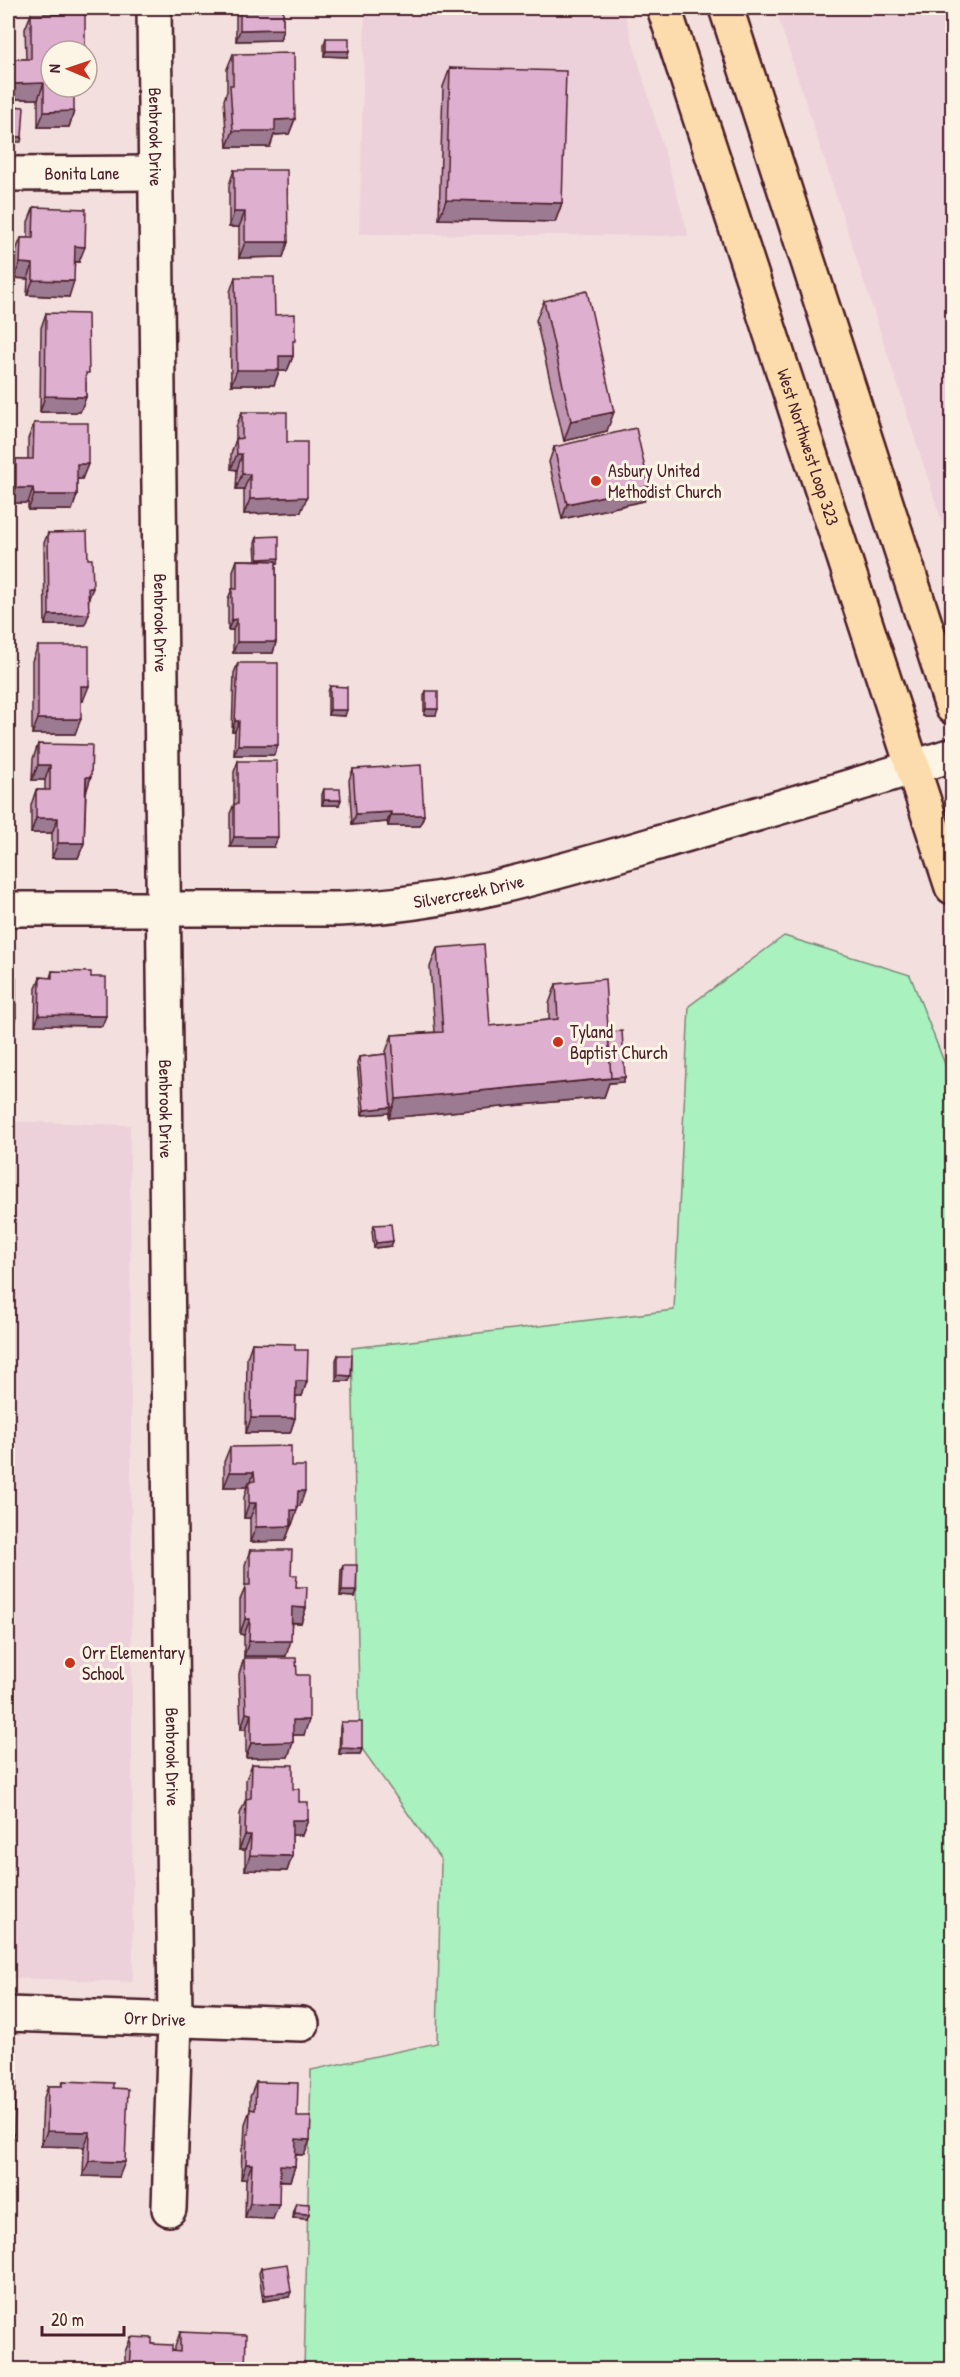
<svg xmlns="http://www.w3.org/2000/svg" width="960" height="2377" font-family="'Patrick Hand',sans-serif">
<rect width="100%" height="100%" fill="#f3e0de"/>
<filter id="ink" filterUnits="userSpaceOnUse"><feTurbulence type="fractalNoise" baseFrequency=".0167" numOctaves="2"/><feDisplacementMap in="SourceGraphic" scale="12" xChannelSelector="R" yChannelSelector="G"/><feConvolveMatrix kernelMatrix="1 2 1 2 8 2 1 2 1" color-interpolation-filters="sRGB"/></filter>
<g filter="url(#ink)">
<!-- built -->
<path fill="#edd1da" d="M365 8H623L689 236 359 234Z
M775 8H952V553Z
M8 1121 130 1125 133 1982 8 1978Z"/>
<!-- green -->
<path fill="#a9f1bf" stroke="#7a8875" stroke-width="1.5" d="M784 936 910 975 952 1082V2369L304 2370 311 2070 437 2043 441 1860 360 1746 352 1348 674 1310 689 1006Z"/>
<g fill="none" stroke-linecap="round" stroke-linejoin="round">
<!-- minor casing -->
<g stroke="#4a1f2b" stroke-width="38">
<g id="minor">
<path id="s1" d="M154 8 175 2020 169 2209"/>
<path id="s2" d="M8 174 156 173"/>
<path id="s3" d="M8 909H338C456 905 566 870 678 837 770 810 862 784 952 755"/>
<path id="s4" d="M8 2014 302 2024"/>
</g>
</g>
<!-- highway casing -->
<g stroke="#4a1f2b" stroke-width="38">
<g id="highway">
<path id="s5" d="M664 8 952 887"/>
<path d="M726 8 952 707"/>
</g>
</g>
<!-- minor -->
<use href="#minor" stroke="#fcf5e5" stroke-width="33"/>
<!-- highway -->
<use href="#highway" stroke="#fcdcac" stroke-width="33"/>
</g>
<!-- wall -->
<path fill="#c096b2" stroke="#4a1f2b" stroke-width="1.5" d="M226 8H283V29L280 40 236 41V11H226Z
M31 14 51 51 74 111 69 127H38V99H8V68L11 59H26L25 29Z
M326 38 347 57 324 56V44Z
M233 54 295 119 289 134 274 135 270 147H227L224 100 227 91V69Z
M450 68 562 203 555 222 439 219 443 87Z
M234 170 288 242 283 257 239 258V227H229V185Z
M34 207 79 262H75L69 297 27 295 28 279 14 278 15 253 21 238H28V222Z
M235 277 275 315 293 347V356L287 371H279L274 385H231L230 292Z
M544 301 607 431 564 441 536 320Z
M46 313 86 383V397L80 412H40L41 328Z
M242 412 287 442 301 512 244 514V489H236L237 470 231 469V454L236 439V427Z
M34 423 88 464 82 479H77V495L72 510H28V503H11V474L16 459H28V439Z
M554 447 644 501 562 519 549 462Z
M48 533 89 598 85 625H45L44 543Z
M257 537 278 563H276V642L273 653H233V630H228V599L232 589H233V571L237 560H256L255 543Z
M38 646 83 701H81L75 734H32V661Z
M238 663 274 755H234L235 731H232L234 673Z
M330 686 345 716 328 715V692Z
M426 691 436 715H424V696Z
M38 744 86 793 84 843 78 858H52V833H31V805L36 790H45V780H32L33 759Z
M238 761 274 847H230V814L234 804V772Z
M353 769 424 815 420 826H388L387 822 352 825 349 780Z
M324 789 339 805H322V794Z
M437 948 490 1026 549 1020V1004L556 984 608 1032 625 1077 623 1082 609 1083 604 1097 389 1118V1113L362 1115 357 1062 359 1057 385 1054 392 1035 435 1032 430 967Z
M52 971 91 977 102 1026 35 1025 36 988 40 977 50 978Z
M374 1225 393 1241 391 1246 374 1248 372 1231Z
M252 1343 295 1350 307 1381 302 1396H296L295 1418 290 1433H246L247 1358Z
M338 1355 349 1381H336V1360Z
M230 1447 291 1466 300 1506H297V1510L285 1541 250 1542V1518H244V1497L247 1487H224V1462Z
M250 1550 291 1575 306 1608 301 1623H292L286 1656H244V1635L240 1634V1600L245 1588V1565Z
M343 1565 356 1591 354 1597 340 1596 341 1570Z
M244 1658 297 1675 304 1735H293V1742L288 1757 246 1758V1729H241L239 1674Z
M341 1722 362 1749 360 1754H339L340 1727Z
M252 1764 293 1789 308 1820 302 1835H292V1856L287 1871 245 1870V1850H239L240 1814 246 1799V1780Z
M63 2081 113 2088 119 2177 83 2176 84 2147 41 2146 43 2101 48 2086H62Z
M256 2082 297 2117 310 2140 304 2155H296L295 2166 290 2181H280L273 2219 245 2218 246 2179H241L242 2149 244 2144 245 2124 250 2110V2097Z
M296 2203 307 2219 293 2218 294 2208Z
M261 2268 289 2297 263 2301 259 2273Z
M180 2332 245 2370H125V2352L131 2337 175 2351V2347Z"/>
<!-- shaded-wall -->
<path fill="#9c7a91" stroke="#4a1f2b" stroke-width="1.5" d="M8 8H19L18 9H8Z
M228 8H237L236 11H226Z
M283 29 280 40 236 41 240 30Z
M326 51H349L347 57 324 56Z
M44 83 38 99H8V95L11 84Z
M74 111 69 127H38L44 112Z
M295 119 289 134 274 135 270 147H227L233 131 275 120Z
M8 136 22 137 21 142H8Z
M446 200 562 203 555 222 439 219Z
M234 212H245L239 227H229Z
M245 242H288L283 257 239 258Z
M75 246 85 247 79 262 70 261Z
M20 263 33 264 28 279 14 278Z
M33 280 74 281 69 297 27 295Z
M279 356H293L287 371H279L274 385H231L237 370Z
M45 396 86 397 80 412H40Z
M614 412 607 431 564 441 571 421Z
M237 454H242L237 470 231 469Z
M77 464H88L82 479H72Z
M242 474H250L244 489H236Z
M649 486 644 501 562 519 567 504Z
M16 488H33L28 503H11Z
M34 495H77L72 510H28Z
M307 497 301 512 244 514 250 499Z
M279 558 278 563 256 564 258 559Z
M88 588H93L89 598 84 599Z
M89 614 85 625H45L49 615Z
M237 619 233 630H228L232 620Z
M237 642H276L273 653H233Z
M81 686H89L83 701H76Z
M426 709H438L436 715H424Z
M330 710H347L345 716 328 715Z
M38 719H81L75 734H32Z
M235 721H239L235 731H232Z
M238 745H278L274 755H234Z
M38 765H50L45 780H32Z
M86 777H91L86 793Z
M324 800H341L339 805H322Z
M391 812 387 822 352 825 356 814Z
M391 815H424L420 826H388Z
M36 818H58L52 833H31Z
M234 837H278L274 847H230Z
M58 843H84L78 858H52Z
M39 1015 106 1016 102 1026 35 1025Z
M8 1017H16L12 1028H8Z
M625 1077 623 1082 609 1083 604 1097 389 1118 396 1099Z
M391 1107 389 1113 362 1115 364 1110Z
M393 1241 391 1246 374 1248 376 1243Z
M338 1375 351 1376 349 1381H336Z
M296 1381H307L302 1396H290Z
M251 1418H295L290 1433H246Z
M230 1472H254L249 1487V1482L247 1487H224Z
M298 1491H305L300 1506H292Z
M249 1503H256L250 1518H244Z
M291 1510H297L292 1525H285Z
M291 1526 285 1541 250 1542 256 1527Z
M342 1591H356L354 1597 340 1596Z
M292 1607 306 1608 301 1623 286 1622Z
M245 1619H250L244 1635 240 1634Z
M249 1641H291L286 1656H244Z
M246 1713 251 1714 246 1729H241Z
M293 1720H309L304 1735H288Z
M293 1742 288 1757 246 1758 251 1743Z
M341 1748 362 1749 360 1754H339Z
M292 1820H308L302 1835H287Z
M245 1835H251L245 1850H239Z
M250 1855 292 1856 287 1871 245 1870Z
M47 2131 90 2132 84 2147 41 2146Z
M8 2134H14L8 2149Z
M296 2139 310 2140 304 2155 291 2154Z
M89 2161 125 2162 119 2177 83 2176Z
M246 2164H252L246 2179H241Z
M280 2165 295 2166 290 2181 275 2180Z
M250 2203 279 2204 273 2219 245 2218Z
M295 2213 309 2214 307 2219 293 2218Z
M291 2292 289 2297 263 2301 265 2295Z"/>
<!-- building -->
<path fill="#dfafcf" stroke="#4a1f2b" stroke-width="1.5" d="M240 8H283V29L240 30Z
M31 14H85V51H51V87H74V111L44 112V83L11 84V59H31Z
M326 38H349V51H326Z
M294 53 295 119 275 120V131H233L230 85H233V54Z
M450 68 566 71 562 203 446 200Z
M8 106 24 107 22 137 8 136Z
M234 170H287L288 242H245V212H234Z
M34 207 86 209 85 247 75 246 74 281 33 280V264L20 263 21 238H33Z
M235 277H274L275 315 295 314V341H293V356H279V370H237Z
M587 291 614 412 571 421 544 301Z
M46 313 88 314 89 373H86V397L45 396Z
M242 412H287V442H307V497L250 499V474H242V454H237L236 439 242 438Z
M34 423H88V464H77V495H34L33 488H16V459H33Z
M636 428 649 486 567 504 554 447Z
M87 532 88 559H92L93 588H88L89 614 49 615 48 533Z
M279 536V558L258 559 257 537Z
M237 560 276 561V642H237V619L232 620V589H237Z
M38 646H89V686H81V719H38Z
M238 663H278V745H238L239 721H235Z
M330 686 347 687V710H330Z
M426 691H438V709H426Z
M38 744 92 745 91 777H86L84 843H58V818H36V790H50V765H38Z
M238 761H277L278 837H234V804H238Z
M421 765 424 815H391V812L356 814 353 769Z
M324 789H340L341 800H324Z
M484 944 490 1026 558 1019 556 984 605 979 611 1078 396 1099 392 1035 443 1032 437 948Z
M52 971 91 972V977H106V1016L39 1015 40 977 52 978Z
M8 978H16V1017H8Z
M622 1031 625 1077 611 1078 608 1032Z
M386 1054 391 1107 364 1110 359 1057Z
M391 1224 393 1241 376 1243 374 1225Z
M252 1343 295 1344V1350H308L307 1381H296L295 1418H251Z
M338 1355H352L351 1376 338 1375Z
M291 1446V1466H305V1491H298L297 1510H291V1526L256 1527V1503H249V1482L255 1481 254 1472H230V1447Z
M250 1550H292L291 1575H297L296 1587H307L306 1608 292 1607 291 1641H249L250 1619H245V1585H250Z
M343 1565H357L356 1591H342Z
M244 1658H296L297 1675H309V1720H293V1742L251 1743V1714L246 1713Z
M341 1722H362V1749L341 1748Z
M252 1764 293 1765V1789H299V1802H308V1820H292V1856L250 1855 251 1835H245L246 1799 251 1798Z
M8 2079H16L14 2134H8Z
M63 2081 113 2083V2088L128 2089 125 2162 89 2161 90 2132 47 2131 48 2086H63Z
M256 2082 298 2083 297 2117H311L310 2140 296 2139 295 2166 280 2165 279 2204 250 2203 252 2164H246L247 2134H249L250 2109 255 2110Z
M296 2203 309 2204V2214L295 2213Z
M287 2264 291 2292 265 2295 261 2268Z
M180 2332 246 2335 245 2370H129L131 2337 152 2338V2344L172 2345V2351L180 2352Z"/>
</g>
<!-- markers -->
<g fill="#c8321e" stroke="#fcf5e5" stroke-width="2">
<circle cx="596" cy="481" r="6"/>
<circle cx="558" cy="1042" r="6"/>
<circle cx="70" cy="1663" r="6"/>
</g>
<g text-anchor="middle" stroke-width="6" stroke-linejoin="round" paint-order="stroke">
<!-- street labels -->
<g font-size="18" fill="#4a1f2b" stroke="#fcf5e5">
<text dy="6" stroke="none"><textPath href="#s1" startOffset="129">Benbrook Drive</textPath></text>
<text dy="6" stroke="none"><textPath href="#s2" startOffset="74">Bonita Lane</textPath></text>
<text dy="6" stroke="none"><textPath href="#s5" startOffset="462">West Northwest Loop 323</textPath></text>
<text dy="6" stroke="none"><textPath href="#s1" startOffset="615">Benbrook Drive</textPath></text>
<text dy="6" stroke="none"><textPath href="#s3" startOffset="462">Silvercreek Drive</textPath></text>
<text dy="6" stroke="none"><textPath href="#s1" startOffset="1101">Benbrook Drive</textPath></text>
<text dy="6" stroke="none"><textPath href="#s1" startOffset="1749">Benbrook Drive</textPath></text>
<text dy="6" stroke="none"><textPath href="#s4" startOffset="147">Orr Drive</textPath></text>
</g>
<!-- poi labels -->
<g font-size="18" fill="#4a1f2b" stroke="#fcf5e5" text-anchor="start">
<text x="608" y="477">Asbury United<tspan x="608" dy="21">Methodist Church</tspan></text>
<text x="570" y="1038">Tyland<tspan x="570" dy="21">Baptist Church</tspan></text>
<text x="82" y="1659">Orr Elementary<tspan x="82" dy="21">School</tspan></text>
</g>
</g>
<!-- margin -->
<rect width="960" height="2377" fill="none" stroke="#fcf5e5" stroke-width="30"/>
<rect x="15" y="15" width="930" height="2347" fill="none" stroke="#4a1f2b" stroke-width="2" filter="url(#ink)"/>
<!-- north arrow -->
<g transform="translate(69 69) rotate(272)"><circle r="28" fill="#fcf5e5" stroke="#b59f9b" stroke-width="1.5"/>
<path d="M0-4.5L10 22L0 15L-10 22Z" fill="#c8321e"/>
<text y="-9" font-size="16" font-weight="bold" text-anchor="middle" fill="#4a1f2b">N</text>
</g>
<!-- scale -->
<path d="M42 2326v9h82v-9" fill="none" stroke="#4a1f2b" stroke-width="3"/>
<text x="51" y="2326" font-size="18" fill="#4a1f2b" stroke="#fcf5e5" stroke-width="4.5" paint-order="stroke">20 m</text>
</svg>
